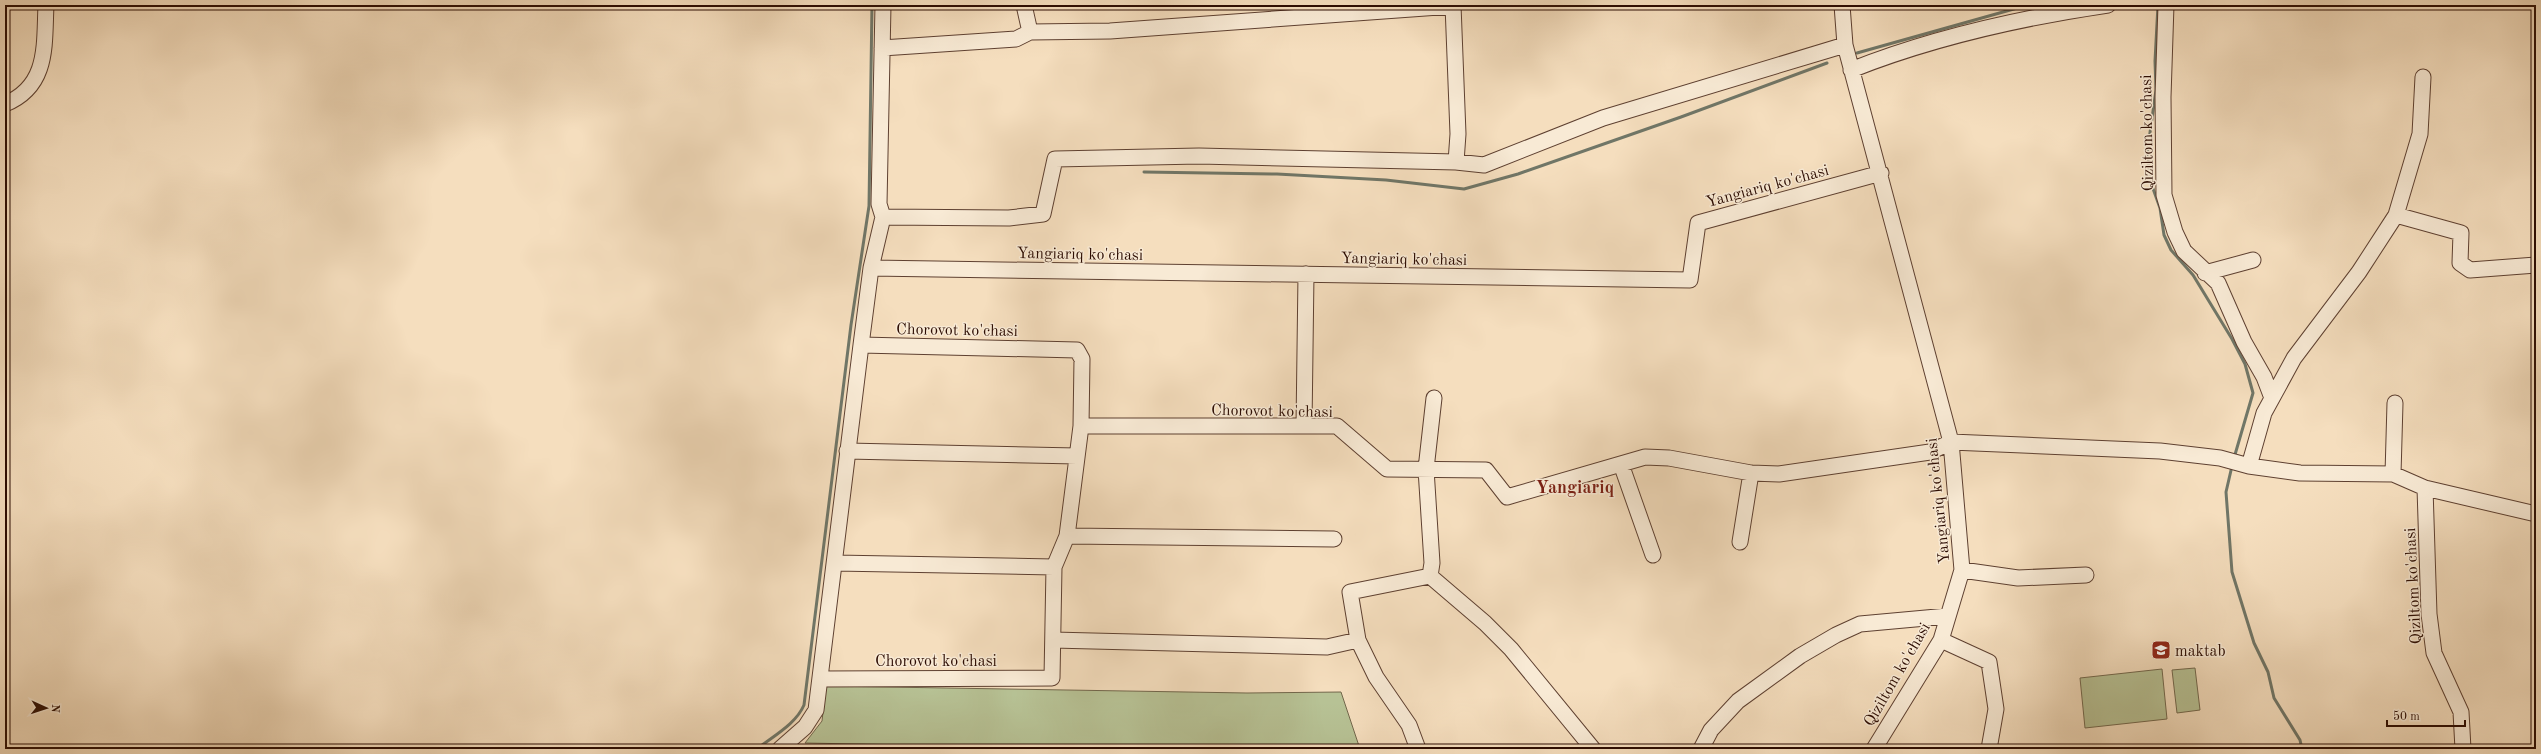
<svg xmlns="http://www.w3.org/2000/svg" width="2541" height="754" font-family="'Old Standard TT',serif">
<rect width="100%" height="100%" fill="#f5debe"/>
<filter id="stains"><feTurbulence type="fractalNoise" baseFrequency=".005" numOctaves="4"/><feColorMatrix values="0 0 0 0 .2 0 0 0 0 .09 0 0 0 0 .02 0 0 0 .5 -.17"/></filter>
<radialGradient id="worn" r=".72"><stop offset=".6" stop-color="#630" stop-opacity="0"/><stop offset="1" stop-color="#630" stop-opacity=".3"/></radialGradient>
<!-- green -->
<path fill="#b7c295" stroke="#72674c" d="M2195 668 2200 710 2177 713 2172 670Z
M2162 669 2167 719 2085 728 2080 678Z
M826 686 1247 693 1341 692 1360 749H1119L805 743 822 721Z"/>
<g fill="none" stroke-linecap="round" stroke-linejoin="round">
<!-- stream -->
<path stroke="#707667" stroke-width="3" d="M2158 5 2155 61 2156 90 2147 154 2151 183 2160 208 2164 235 2171 250 2193 275 2232 339 2245 364 2253 393 2234 458
M1857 53 2028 5
M1144 172 1277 174 1386 180 1464 189 1518 174 1681 117 1827 63
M2232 466 2226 492 2232 572 2254 643 2268 672 2274 698 2300 740 2302 749
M757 749C773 736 796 724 804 705L851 325 869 206 872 5"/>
<!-- minor casing -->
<g stroke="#5e4031" stroke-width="17">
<path id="minor" d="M1024 5 1030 32
M1453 5 1458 134 1456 162
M1842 5 1845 45 1951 442 1962 570 1941 640 1874 749
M2166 5 2163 97 2164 195 2175 232 2184 251 2218 283 2244 342 2264 377 2272 398
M882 48 1016 39 1030 32 1110 31 1453 6
M1851 70C1934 37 2020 18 2108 5
M5 104C49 86 44 45 46 5
M2396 215 2461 233 2460 263 2470 270 2536 265
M883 217 1009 218 1043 214 1055 159 1199 156 1456 162 1484 165 1603 118 1845 45
M871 268 1690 280 1698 223 1881 173
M2205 273 2253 260
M1081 426H1337L1387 469 1486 470 1507 497 1645 457 1669 458 1751 473 1779 474 1930 452 1951 442 2160 451 2220 458 2249 466 2300 473 2393 474 2425 488 2536 514
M1304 426 1306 274
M847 451 1077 456
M1621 464 1653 555
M2249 466 2264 413 2294 358 2359 272 2396 215 2420 134 2423 77
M2393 474 2395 403
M2425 488 2429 614 2434 653 2461 712 2463 749
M1067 536 1334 539
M1740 542 1751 473
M835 563 1054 567
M1962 570 2018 578 2086 575
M1430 576 1485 623 1511 649 1593 749
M1430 576 1432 563 1426 469 1434 398
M1053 640 1327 647 1358 640
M1941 640 1989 662 1996 709 1989 749
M820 679 1052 678 1054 567 1067 536 1081 426 1082 359 1077 350 861 345
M780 749 805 727 816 710 861 345 871 268 883 217 879 204 883 5
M1418 749 1409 725 1376 677 1358 640 1350 592 1430 576
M1701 749 1711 730 1738 701 1800 656 1836 635 1860 624 1948 616"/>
</g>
<!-- minor -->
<use href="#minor" stroke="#f8ead5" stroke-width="15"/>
</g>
<!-- icons -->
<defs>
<g id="school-square" transform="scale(1)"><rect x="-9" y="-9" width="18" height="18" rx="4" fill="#8f2418" stroke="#f8ead5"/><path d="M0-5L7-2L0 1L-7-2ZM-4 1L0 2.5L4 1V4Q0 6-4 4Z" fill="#fff"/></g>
</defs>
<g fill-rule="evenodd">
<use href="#school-square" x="2161" y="650"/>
</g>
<g text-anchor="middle" stroke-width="3" stroke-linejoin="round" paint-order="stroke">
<!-- street labels -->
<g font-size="16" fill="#2c0c02" stroke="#f8ead5">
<text transform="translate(2146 133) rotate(-91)" y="6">Qiziltom ko'chasi</text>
<text transform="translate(1767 185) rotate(-15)" y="6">Yangiariq ko'chasi</text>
<text transform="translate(1080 253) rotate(1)" y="6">Yangiariq ko'chasi</text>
<text transform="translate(1404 258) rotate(1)" y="6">Yangiariq ko'chasi</text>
<text transform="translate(957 329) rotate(1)" y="6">Chorovot ko'chasi</text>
<text transform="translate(1272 410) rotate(1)" y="6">Chorovot ko'chasi</text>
<text transform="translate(1937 501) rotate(-96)" y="6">Yangiariq ko'chasi</text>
<text transform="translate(2412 586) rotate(-93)" y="6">Qiziltom ko'chasi</text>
<text x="936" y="666">Chorovot ko'chasi</text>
<text transform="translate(1896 674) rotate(-60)" y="6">Qiziltom ko'chasi</text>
</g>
<!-- poi labels -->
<g font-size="16" fill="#2c0c02" stroke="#f8ead5" text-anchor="start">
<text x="2175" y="656">maktab</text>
</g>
<!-- quarter labels -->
<g font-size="18" font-weight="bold" fill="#7a1f14" stroke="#f8ead5">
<text x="1575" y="493">Yangiariq</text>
</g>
</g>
<!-- margin -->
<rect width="2541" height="754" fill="none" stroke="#f5debe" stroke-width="20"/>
<rect x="6" y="6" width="2529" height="742" fill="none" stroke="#2c0c02" stroke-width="2"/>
<rect x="10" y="10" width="2521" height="734" fill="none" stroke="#2c0c02"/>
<!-- north arrow -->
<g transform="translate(46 708) rotate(93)" stroke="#f8ead5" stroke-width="3" paint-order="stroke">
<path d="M0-3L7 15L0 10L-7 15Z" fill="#2c0c02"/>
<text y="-6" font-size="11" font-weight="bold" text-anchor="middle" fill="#2c0c02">N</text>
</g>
<!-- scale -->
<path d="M2387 720v6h78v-6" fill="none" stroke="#2c0c02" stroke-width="2"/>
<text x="2393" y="720" font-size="12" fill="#2c0c02" stroke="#f8ead5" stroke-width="3" paint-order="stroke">50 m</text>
<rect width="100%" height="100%" filter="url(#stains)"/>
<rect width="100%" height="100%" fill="url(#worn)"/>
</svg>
